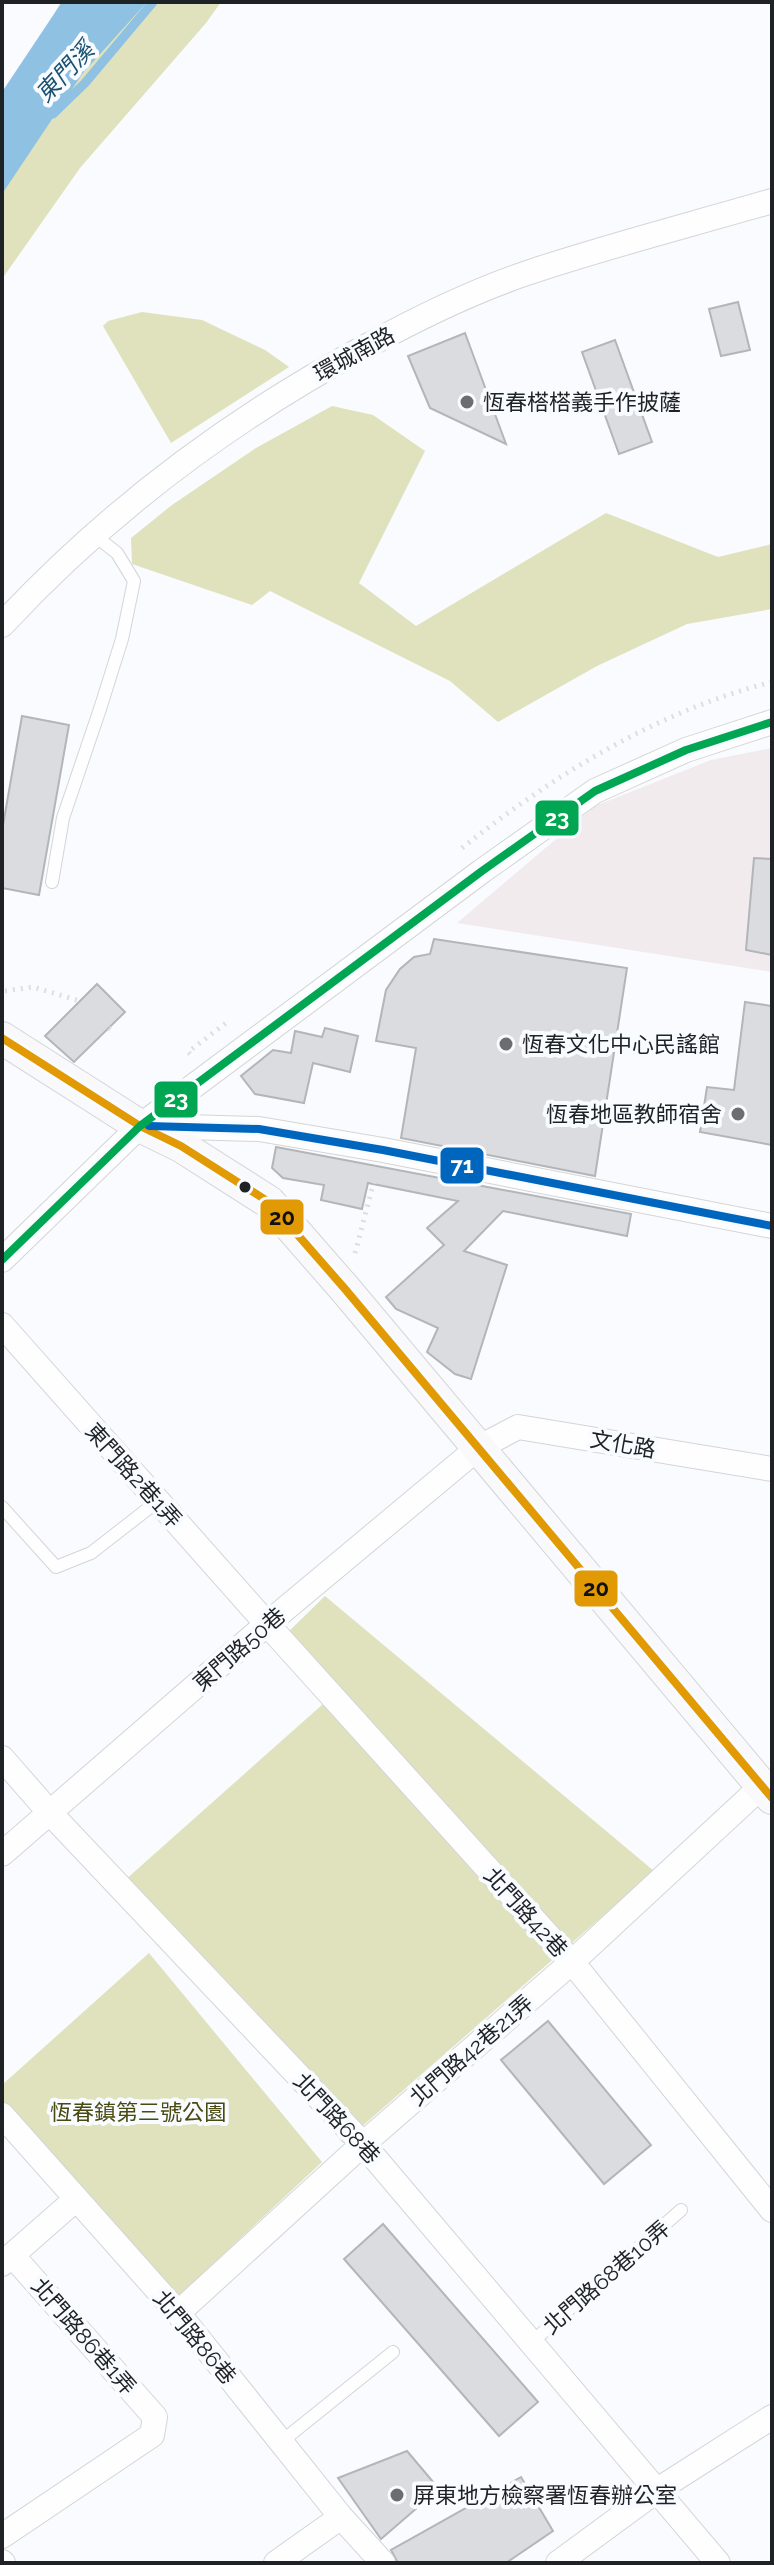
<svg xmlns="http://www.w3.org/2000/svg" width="774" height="2565" font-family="Raleway,'Noto Sans TC',sans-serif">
<rect width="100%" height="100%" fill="#f9fbfe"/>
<!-- commercial -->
<path fill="#f2ebee" d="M772 748V972L457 923 595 806 711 760Z"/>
<!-- green -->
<path fill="#dfe2bd" d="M61 2H221L206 23 80 168 2 279V108Z
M142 312 202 320 265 350 289 367 171 443 103 326 108 321Z
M332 406 373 415 425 451 359 583 416 626 606 513 718 557 772 544V609L687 624 597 666 498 722 450 681 270 591 252 605 132 564 131 538 172 505 256 448Z
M325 1596 654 1871 343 2143 124 1881 323 1704 278 1642Z
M149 1953 322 2162 167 2307 2 2125V2085Z"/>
<!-- water -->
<path fill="#8ec1e2" d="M62 2H147L83 73 2 194V92Z"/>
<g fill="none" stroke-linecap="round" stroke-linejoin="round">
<!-- stream -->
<path stroke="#8ec1e2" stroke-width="9" d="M53 114 85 83 153 2"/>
</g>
<!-- building -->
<path fill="#dadcdf" stroke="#b3b5b8" stroke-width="2" d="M738 302 750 350 721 356 709 309Z
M465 333 506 444 430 408 408 356Z
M615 340 652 442 619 454 582 352Z
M22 716 69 725 39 895 2 888V831Z
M754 858 772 859V955L746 950Z
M434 939 627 968 595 1176 401 1138 416 1048 376 1041 386 990 400 969 414 957 430 954Z
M97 984 125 1012 74 1062 45 1036Z
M745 1002 772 1006V1145L700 1132 707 1087 734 1090Z
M325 1028 358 1036 350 1072 313 1063 304 1103 255 1094 241 1076 273 1050 291 1053 295 1031 322 1037Z
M276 1147 631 1214 627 1236 503 1211 464 1251 507 1265 471 1379 455 1374 427 1352 438 1328 396 1309 386 1297 444 1245 427 1228 458 1201 368 1183 362 1209 321 1200 324 1185 283 1178 272 1168Z
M548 2021 651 2145 604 2184 501 2060Z
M383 2224 538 2402 499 2436 344 2259Z
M407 2451 439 2489 381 2539 338 2478Z
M521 2477 553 2531 506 2563H398L391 2550Z"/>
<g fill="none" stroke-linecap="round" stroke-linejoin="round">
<!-- lane casing -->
<g stroke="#d3d5d8" stroke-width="14">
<path id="lane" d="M52 882 63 818 100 709 122 639 134 581 117 553 94 535
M2 1507 56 1567 91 1553 158 1501
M531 2343 681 2210
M281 2442 393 2352"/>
</g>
<!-- street casing -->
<g stroke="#d3d5d8" stroke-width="26">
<path id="street" d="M2 625C107 512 231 419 367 346 418 318 471 292 527 273 607 246 690 225 772 201
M148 1126 259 1129 383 1150 772 1226
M2 1260 140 1126 482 871 595 791 686 750 772 722
M2 1325 267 1624 572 1962 772 2210
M2 1758 51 1814 363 2144 718 2563
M2 1854 267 1624 478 1448 518 1427 772 1469
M2 2115 178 2313 341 2517 383 2563
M2 2264 75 2200
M178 2313 363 2144 572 1962 762 1786
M2 2536 152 2435 155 2417 12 2255
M2 2562 3 2563
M276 2563 341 2517
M558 2563 656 2491 772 2417"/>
</g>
<!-- secondary casing -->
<g stroke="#d3d5d8" stroke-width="34">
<path id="secondary" d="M2 1038 140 1126 181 1146 269 1202 345 1289 772 1798"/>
</g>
<!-- path -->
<path stroke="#dddedf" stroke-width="5" stroke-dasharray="2 6" stroke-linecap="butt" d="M462 848C554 775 657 711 772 682
M5 991 33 987 80 1001
M109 1028 115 1033
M190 1054 188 1052 230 1020
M355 1253 376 1174"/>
<!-- lane -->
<use href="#lane" stroke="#fefeff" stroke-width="12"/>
<!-- street -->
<use href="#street" stroke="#fefeff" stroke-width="24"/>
<!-- secondary -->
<use href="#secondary" stroke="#f9f9fb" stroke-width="32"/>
<!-- bus-1 casing -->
<g stroke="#f8fbff" stroke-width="14">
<path id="bus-1" d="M2 1038 140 1126 181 1146 269 1202 345 1289 772 1798"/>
</g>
<!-- bus-2 casing -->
<g stroke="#f8fbff" stroke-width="14">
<path id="bus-2" d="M149 1126 259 1129 383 1150 772 1226"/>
</g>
<!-- bus-3 casing -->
<g stroke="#f8fbff" stroke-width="14">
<path id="bus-3" d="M2 1260 140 1126 482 871 595 791 686 750 772 722"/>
</g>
<!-- bus-1 -->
<use href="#bus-1" stroke="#e19904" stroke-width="8"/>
<!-- bus-2 -->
<use href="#bus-2" stroke="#0065bd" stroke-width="8"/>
<!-- bus-3 -->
<use href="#bus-3" stroke="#00a651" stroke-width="8"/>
</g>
<!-- markers -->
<g fill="#6b6e71" stroke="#f8fbff" stroke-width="3">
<circle cx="467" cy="402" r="8"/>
<circle cx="506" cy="1044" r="8"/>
<circle cx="738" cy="1114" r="8"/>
<circle cx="397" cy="2495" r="8"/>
</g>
<circle fill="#1f2225" stroke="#f8fbff" stroke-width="3" cx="245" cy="1187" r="7"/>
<g text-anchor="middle" stroke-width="8" stroke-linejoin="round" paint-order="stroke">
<!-- street labels -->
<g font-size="22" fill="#1f2225" stroke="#f8fbff">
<text transform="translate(354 354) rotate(-29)" y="8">環城南路</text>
<text transform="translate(623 1444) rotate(10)" y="8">文化路</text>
<text transform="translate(134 1475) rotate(48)" y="8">東門路2巷1弄</text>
<text transform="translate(239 1649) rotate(-41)" y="8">東門路50巷</text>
<text transform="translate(526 1912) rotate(48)" y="8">北門路42巷</text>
<text transform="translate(471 2050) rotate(-41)" y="8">北門路42巷21弄</text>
<text transform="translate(337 2118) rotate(47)" y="8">北門路68巷</text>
<text transform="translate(606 2277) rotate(-41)" y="8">北門路68巷10弄</text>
<text transform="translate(84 2336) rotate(49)" y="8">北門路86巷1弄</text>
<text transform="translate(195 2337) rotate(50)" y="8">北門路86巷</text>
</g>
<!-- poi labels -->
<g font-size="22" fill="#1f2225" stroke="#f8fbff" text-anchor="start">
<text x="483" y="410">恆春榙榙義手作披薩</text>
<text x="522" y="1052">恆春文化中心民謠館</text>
<text x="722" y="1122" text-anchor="end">恆春地區教師宿舍</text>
<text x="413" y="2503">屏東地方檢察署恆春辦公室</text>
</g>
<!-- park labels -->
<g font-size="22" fill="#494a10" stroke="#f8fbff">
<text x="138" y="2120">恆春鎮第三號公園</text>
</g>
<!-- water labels -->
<g font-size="24" font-style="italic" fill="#1a5171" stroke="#f8fbff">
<text transform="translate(65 72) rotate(-47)" y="8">東門溪</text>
</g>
</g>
<g stroke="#f8fbff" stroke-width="3">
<rect x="534" y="799" width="46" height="38" rx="8" fill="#00a651"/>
<rect x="153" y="1080" width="46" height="39" rx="8" fill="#00a651"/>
<rect x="439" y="1146" width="46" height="39" rx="8" fill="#0065bd"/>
<rect x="259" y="1198" width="46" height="38" rx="8" fill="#e19904"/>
<rect x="573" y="1569" width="46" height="39" rx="8" fill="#e19904"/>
</g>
<g font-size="22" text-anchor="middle" font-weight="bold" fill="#fff">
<text x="557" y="826">23</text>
<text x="176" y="1107">23</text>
<text x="462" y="1173">71</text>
</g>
<g font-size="22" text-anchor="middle" font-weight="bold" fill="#111">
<text x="282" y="1225">20</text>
<text x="596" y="1596">20</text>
</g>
<!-- border -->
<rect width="774" height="2565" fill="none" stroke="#1f2225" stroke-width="8"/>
</svg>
